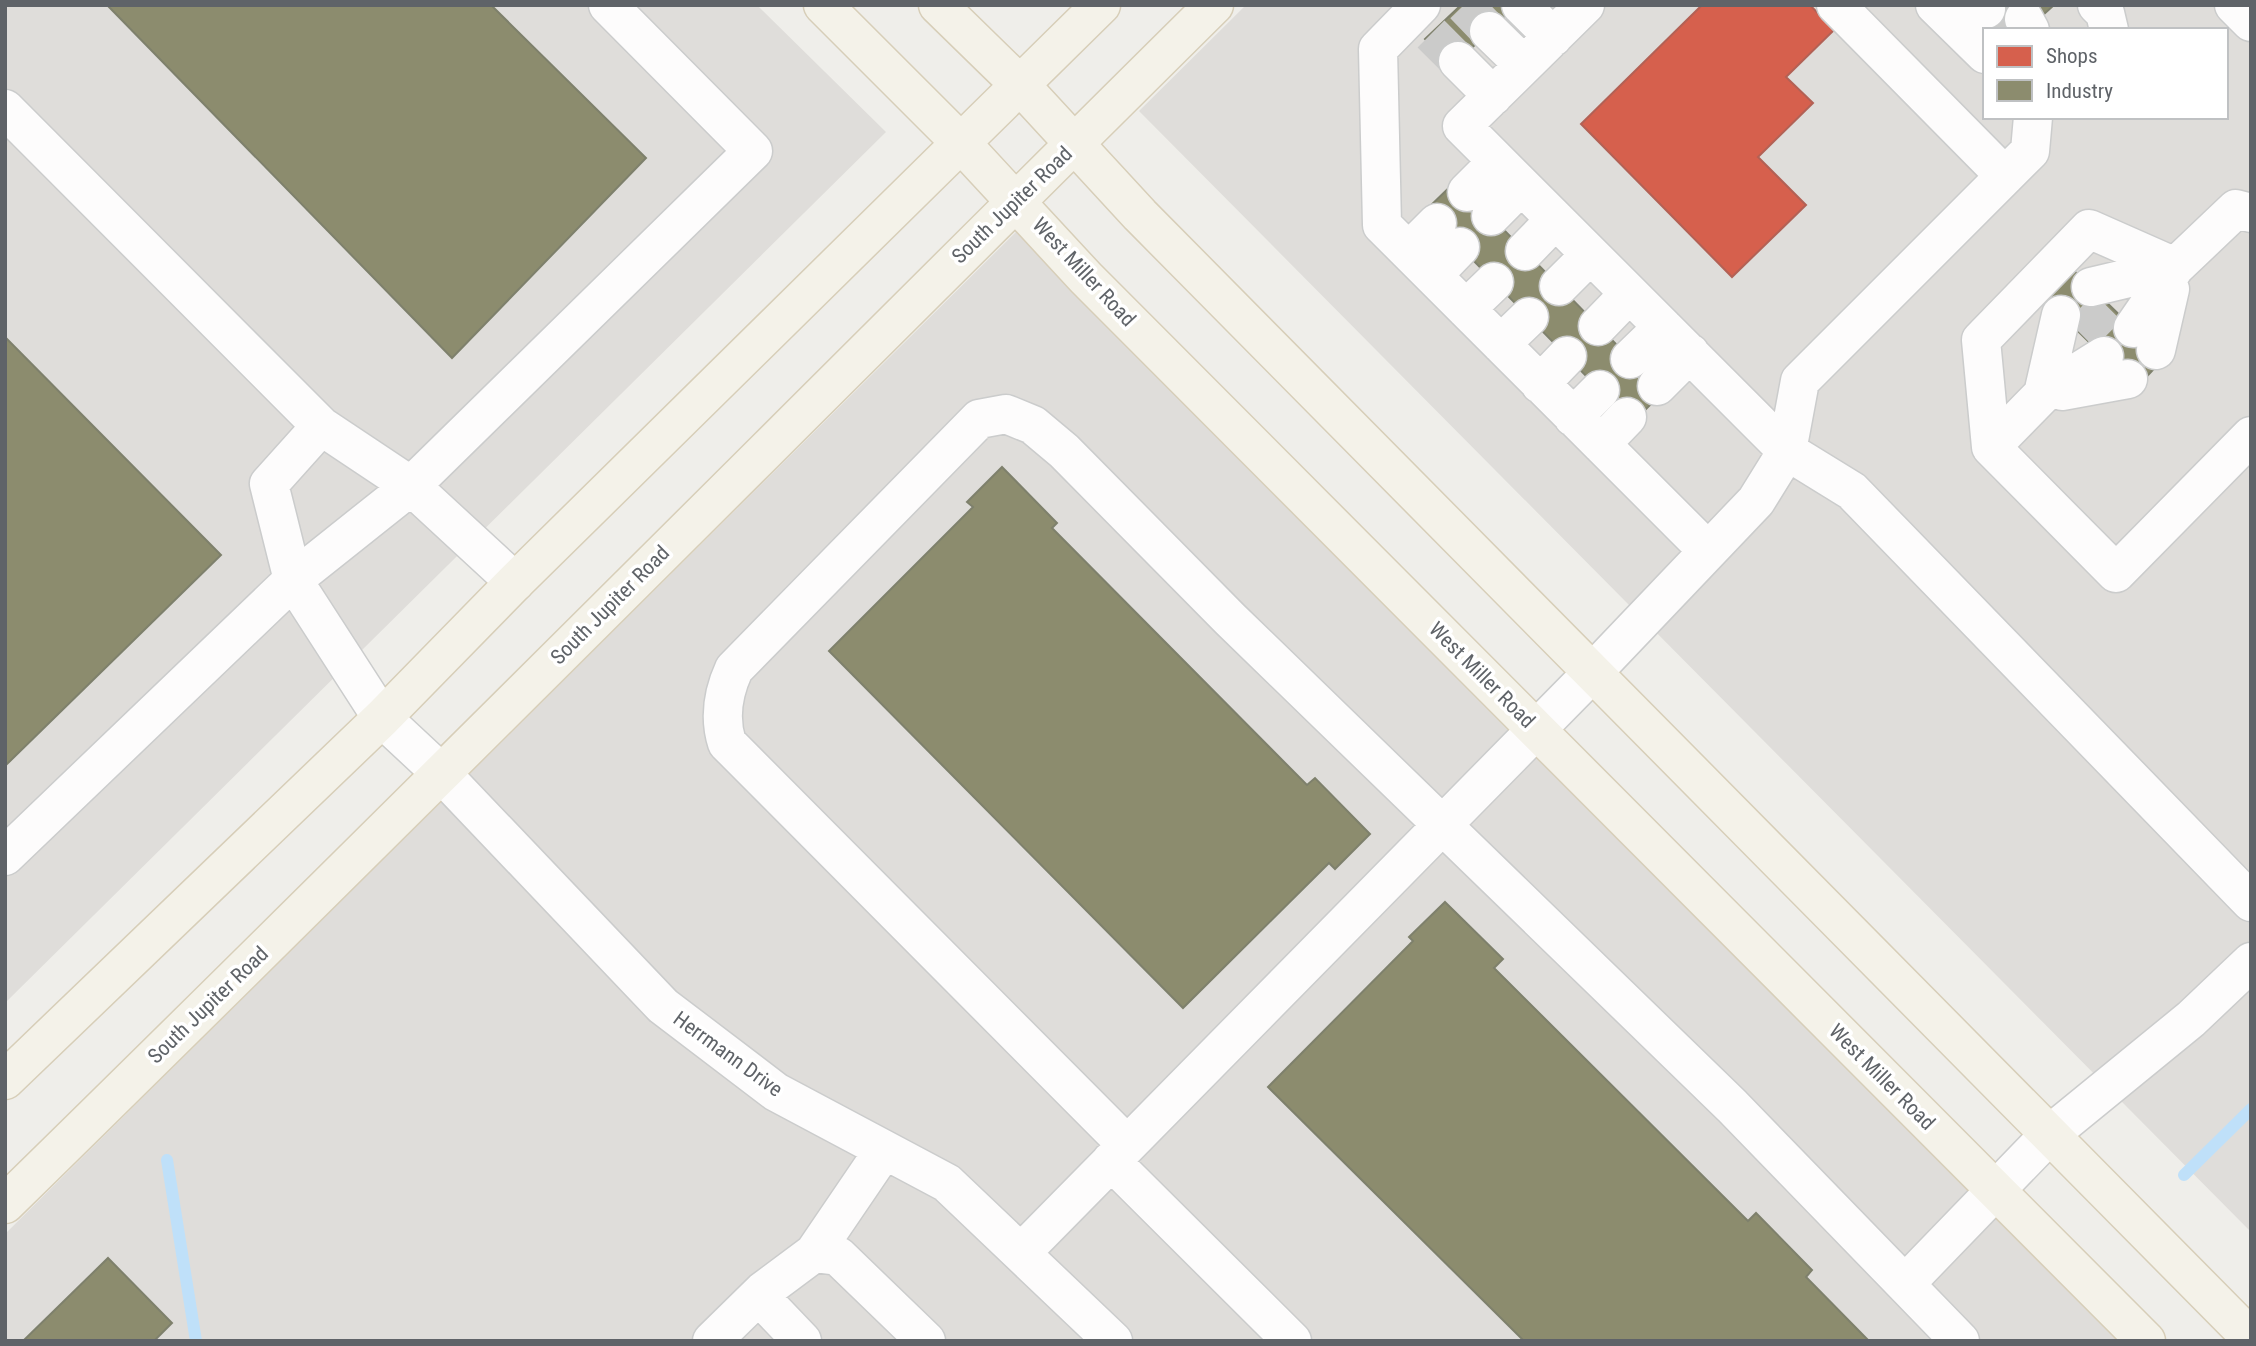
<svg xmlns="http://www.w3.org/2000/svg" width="2256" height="1346" font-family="'Roboto Condensed',sans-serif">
<rect width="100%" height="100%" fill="#efeeea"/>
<!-- industrial -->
<path fill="#dfddda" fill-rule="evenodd" d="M5 5H757L886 132 5 1003Z
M1246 5H2251V1232L1139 111ZM1985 30H2226V117H1985Z
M1017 231 2118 1341H5V1234Z"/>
<!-- shops -->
<path fill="#d6604d" stroke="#b26155" stroke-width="2" d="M1702 5H1810L1834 30 1786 77 1813 103 1758 157 1806 205 1732 277 1581 124Z"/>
<!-- industry -->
<path fill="#8c8c6e" stroke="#7e806c" stroke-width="2" d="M107 5H491L646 158 452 358Z
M1461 5H1516L1452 67 1425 39Z
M1989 5H2054L2042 16 2013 30H1991L1978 16Z
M1456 181 1663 392 1632 423 1425 211Z
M2069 266 2164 358 2136 388 2041 295Z
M5 337 221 555 5 766Z
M1002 467 1057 523 1052 528 1307 785 1315 778 1370 834 1335 869 1329 863 1183 1008 829 651 973 507 967 502Z
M1445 902 1503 959 1494 968 1748 1221 1756 1213 1812 1270 1806 1277 1869 1341H1524L1268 1087 1413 941 1409 937Z
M108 1258 172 1323 154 1341H23Z"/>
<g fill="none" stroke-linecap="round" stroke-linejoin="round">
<!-- stream -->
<path stroke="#bfe0f9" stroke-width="12" d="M167 1160 196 1341
M2184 1175 2251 1109"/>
<!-- minor-tunnel -->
<path stroke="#cbcbca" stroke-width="38" stroke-dasharray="38 19" stroke-linecap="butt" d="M1464 5 1489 31
M1986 9 2005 30
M1431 34 1458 61
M2081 334 2109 306"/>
<!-- minor casing -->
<g stroke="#cbcccc" stroke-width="41">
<path id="minor" d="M1421 5 1378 49 1382 225 1708 551
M1521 5 1553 37
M1585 5 1462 126 1787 451 1852 491 2251 902
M1836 5 2005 176
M1935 5 1985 54
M1983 5 1986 9
M2097 5 2105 13 2109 30
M2234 5 2251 22
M2024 19 2030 30
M1489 31 1524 65
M1458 61 1493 96
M5 109 321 426 411 486 515 582
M1467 192 1497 162
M1491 216 1521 186
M1409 251 1437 223
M1525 251 1555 220
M1433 275 1460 247
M1559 286 1590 255
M2091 287 2175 267
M1466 309 1494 282
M1598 326 1629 294
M2133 328 2175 267 2236 209 2251 213
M1501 344 1529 317
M2156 350 2170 289
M2104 356 2043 394 1991 447 2116 573 2251 436
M1630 359 1663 327
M1540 384 1567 356
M1657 386 1690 353
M2062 391 2128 379
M2043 394 2061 315
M1573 417 1600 390
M321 426 269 484 293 580 382 718 441 773 663 1006 776 1092 947 1183 1113 1341
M1601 444 1627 417
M1991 447 1981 340 2089 229 2175 267
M5 856 293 580 411 486 753 151 608 5
M1127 1145 727 743C719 718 723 693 734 669L979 419 1006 414 1033 425 1064 451 1230 619 1732 1106 1960 1341
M1111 1161 1292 1341
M814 1253 838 1256 926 1341
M1021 1253 1593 672 1756 501 1787 451 1800 381 2030 151 2033 117
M1905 1284 2049 1135 2191 1019 2251 962
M759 1296 802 1341
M712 1341 763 1291 814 1253 884 1150"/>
</g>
<!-- major casing -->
<g stroke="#d7ceb8" stroke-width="41">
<path id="major" d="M823 5 961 143 1086 278 2146 1341
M938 5 1021 86 1140 215 2251 1338
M5 1080 382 718 515 582 1101 5
M5 1204C411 807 811 404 1214 5"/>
</g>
<!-- minor -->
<use href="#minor" stroke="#fdfcfc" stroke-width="38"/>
<!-- major -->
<use href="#major" stroke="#f4f2e9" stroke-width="38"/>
</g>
<g text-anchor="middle" stroke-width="7" stroke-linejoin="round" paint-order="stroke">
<!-- street labels -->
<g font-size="21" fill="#5f6368" stroke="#fff">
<text transform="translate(1012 205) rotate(-44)" y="7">South Jupiter Road</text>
<text transform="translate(1084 272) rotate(47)" y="7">West Miller Road</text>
<text transform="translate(610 605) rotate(-45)" y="7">South Jupiter Road</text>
<text transform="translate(1482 675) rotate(45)" y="7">West Miller Road</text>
<text transform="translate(208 1005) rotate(-44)" y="7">South Jupiter Road</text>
<text transform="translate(728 1054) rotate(36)" y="7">Herrmann Drive</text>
<text transform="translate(1882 1077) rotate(45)" y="7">West Miller Road</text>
</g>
</g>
<!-- border -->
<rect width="2256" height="1346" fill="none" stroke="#5f6368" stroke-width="14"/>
<!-- legend -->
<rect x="1983" y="28" width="245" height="91" fill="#ffffff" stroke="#bfc1c3" stroke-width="2"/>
<rect x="1997" y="46" width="35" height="21" fill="#d6604d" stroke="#bfc1c3" stroke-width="2"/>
<text x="2046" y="63" font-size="21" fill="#5f6368">Shops</text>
<rect x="1997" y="80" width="35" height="21" fill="#8c8c6e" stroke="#bfc1c3" stroke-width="2"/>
<text x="2046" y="98" font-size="21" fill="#5f6368">Industry</text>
</svg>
